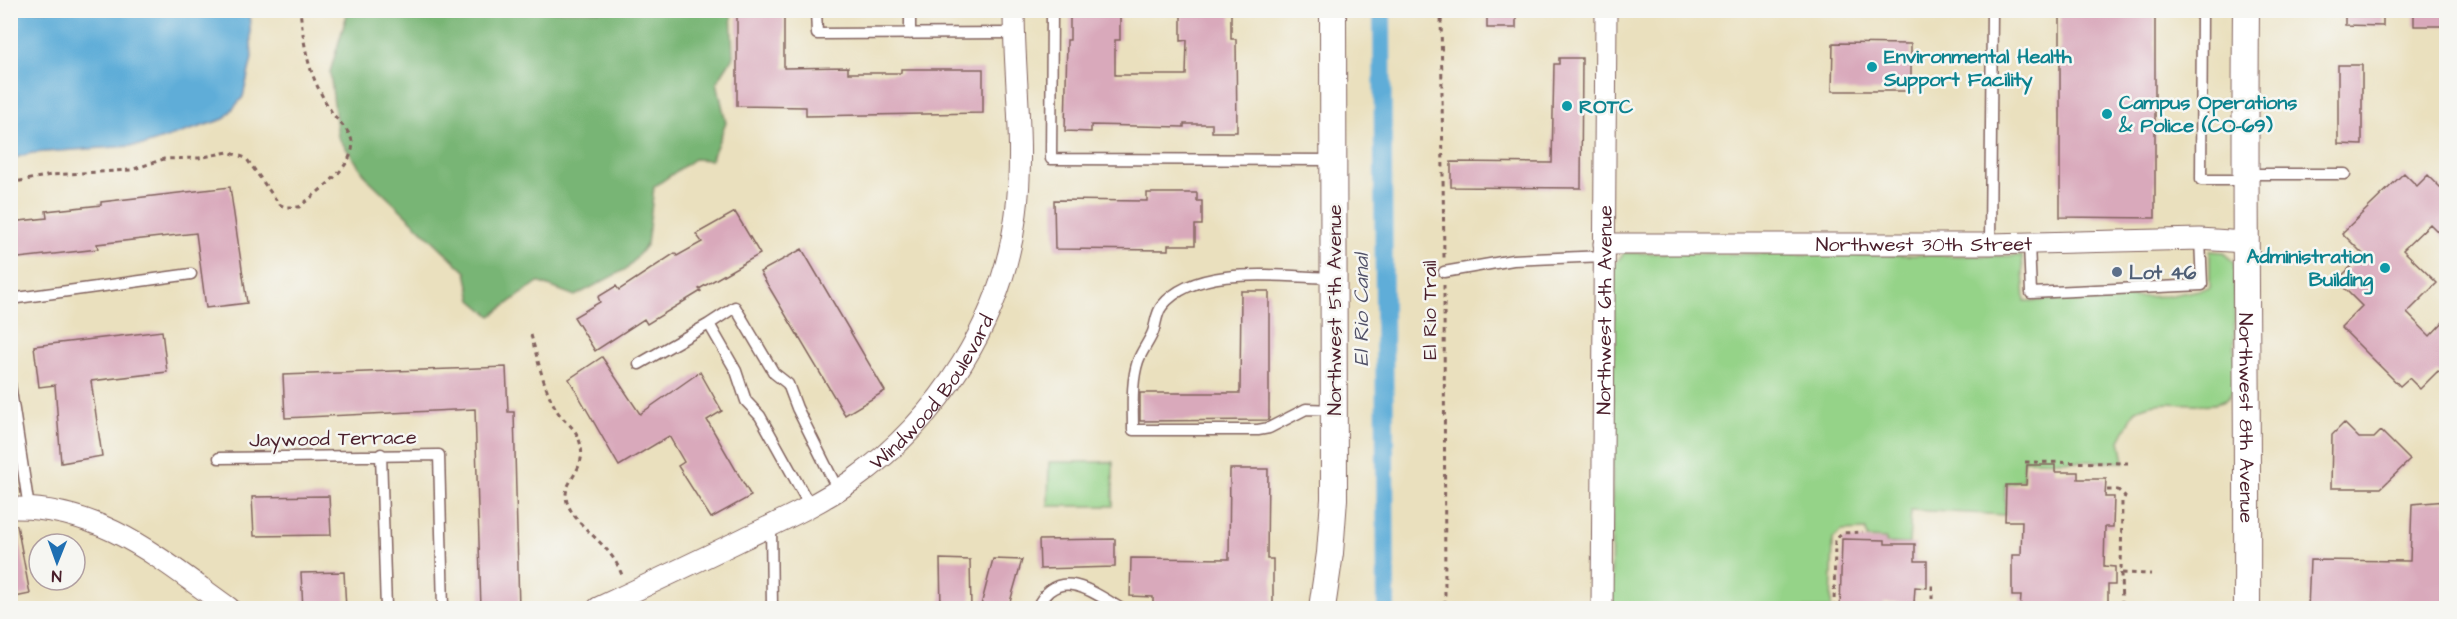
<svg xmlns="http://www.w3.org/2000/svg" width="2457" height="619" font-family="'Architects Daughter',sans-serif">
<rect width="100%" height="100%" fill="#f6f6f2"/>
<filter id="ink" filterUnits="userSpaceOnUse"><feTurbulence type="fractalNoise" baseFrequency=".0167" numOctaves="2"/><feDisplacementMap in="SourceGraphic" scale="12" xChannelSelector="R" yChannelSelector="G"/><feConvolveMatrix kernelMatrix="1 2 1 2 8 2 1 2 1" color-interpolation-filters="sRGB"/></filter>
<filter id="wash" filterUnits="userSpaceOnUse"><feTurbulence type="fractalNoise" baseFrequency=".008" numOctaves="4" result="noise"/><feDisplacementMap in="SourceGraphic" scale="24" xChannelSelector="R" yChannelSelector="G"/><feGaussianBlur stdDeviation="1.35" result="paint"/><feColorMatrix in="noise" values="0 0 0 0 0 0 0 0 0 0 0 0 0 0 0 0 0 1.4 0 .05"/><feComposite in="paint" operator="in"/></filter>
<g filter="url(#wash)">
<rect width="100%" height="100%" fill="#eae0be"/>
<!-- green -->
<path fill="#95d388" stroke="#70795a" stroke-width="1.5" d="M2210 251 2224 252 2234 263 2235 384C2232 390 2231 397 2225 400 2206 412 2164 394 2135 411L2120 440 2124 462 2024 460 2023 480 2005 484V515L1911 510 1909 544 1886 543V539L1867 538 1866 530 1841 531 1833 539 1831 608H1611L1614 265 1624 253 2022 256 2025 301 2167 296 2210 288Z
M1049 462H1113V506H1048Z"/>
<!-- forest -->
<path fill="#78b574" stroke="#616a50" stroke-width="1.5" d="M348 11H731L733 57 717 82 726 123 711 160 694 159 654 187 647 244 628 268 575 296 538 282 491 316 472 300 466 272 368 179 338 137 330 72Z"/>
<!-- water -->
<path fill="#5eadd8" stroke="#546682" stroke-width="1.5" d="M11 10 249 11 252 58 243 97 224 119 145 145 32 153 11 159Z"/>
<g fill="none" stroke-linecap="round" stroke-linejoin="round">
<!-- canal -->
<path stroke="#5eadd8" stroke-width="18" d="M1382 10 1386 608"/>
</g>
<g id="blocks">
<!-- building -->
<path fill="#d9a9bb" d="M737 10H784V68L848 67V73H901V69H983V113L806 116V107L737 106Z
M1070 10H1120V40H1115V75H1186L1187 40 1181 41V10H1231V39H1236L1237 132H1212V124H1184V127L1091 125V132L1065 131 1067 40H1070Z
M1487 10H1516V28H1487Z
M2060 10H2155V218L2060 217Z
M2345 10H2383V26L2345 25Z
M2414 10H2446V26H2414Z
M1833 43 1911 44V91H1832Z
M1559 58H1582L1581 188 1451 187V162L1552 163 1554 64H1559Z
M2338 65H2362V145L2338 144Z
M2404 173 2417 186 2428 175 2446 193V240L2430 224 2403 250 2437 283 2407 313 2430 336 2446 319V379L2438 371 2420 389 2409 378 2400 386 2341 327 2362 306 2337 281 2363 254 2342 233Z
M230 187 247 303 206 308 196 233 97 244 98 249 10 259V222L47 218 46 211 101 205V202Z
M1147 193H1197V201H1202V225H1195V245H1168V250L1055 249 1054 200 1147 201Z
M735 212 760 254 699 289 701 291 647 324 644 319 595 351 574 317 600 302 598 297 616 286 619 290 675 253 677 256 702 242 696 234Z
M802 249 885 391 845 415 760 272Z
M1241 291H1269V420L1140 421V393H1240Z
M162 331 167 372 91 381 102 456 61 463 55 385 39 387 34 346Z
M602 357 640 414 700 372 722 411 707 420 751 496 711 518 678 466 684 462 669 436 619 466 569 379Z
M506 367 508 412H514L519 609H481L475 409 285 418 283 375Z
M2344 423 2359 438H2374L2381 431 2410 460 2381 488H2331L2332 435Z
M2027 465H2055V472H2078V479H2106L2105 497H2114L2113 527H2105L2104 566 2115 567V585H2108V609H2020L2021 596H2012V555H2021L2022 521H2005L2006 485H2026Z
M1230 469H1268L1267 559H1273V605L1153 604V597L1130 596 1131 558 1229 559Z
M329 496 331 535 254 536 252 497Z
M2446 501V609H2308L2310 560 2410 561 2412 504Z
M17 525 30 594 10 598V526Z
M1115 539V567L1040 569 1039 540Z
M1842 539 1885 540V544H1915V561H1927V588L1915 587 1914 603H1884L1883 609H1840Z
M940 559 970 560 971 609H941Z
M993 559 1022 560 1008 609H980Z
M344 572 346 609H303L301 573Z"/>
</g>
</g>
<g filter="url(#ink)">
<use href="#blocks" fill-opacity="0" stroke="#82635e" stroke-width="1.5"/>
<g fill="none" stroke-linecap="round" stroke-linejoin="round">
<!-- service casing -->
<g stroke="#82635e" stroke-width="13">
<path id="service" d="M816 10 817 34 1014 33
M1052 10 1051 159 1333 160
M2202 10 2201 180H2244
M910 34V10
M2246 174H2345
M2029 243 2031 293 2202 285 2200 239
M1990 244 1992 10
M1444 272 1513 260 1604 256
M1333 278C1284 277 1196 263 1162 306 1156 313 1156 324 1153 332 1149 342 1142 350 1138 361 1131 382 1133 407 1133 430H1258L1269 428 1306 409 1334 410
M10 299 191 274
M709 324 735 307 774 373 788 384 797 408 838 490
M639 364 709 324 736 371 746 401 760 416 810 506
M10 384 29 508
M381 454 386 608
M219 458 439 455 443 608
M771 525 772 608
M1037 608C1057 565 1091 591 1120 608"/>
</g>
<!-- minor casing -->
<g stroke="#82635e" stroke-width="23">
<g id="minor">
<path id="s1" d="M1604 244H1990L2200 239 2244 242"/>
<path d="M10 508C100 505 160 559 229 608"/>
<path id="s2" d="M598 608C647 585 696 562 745 538 781 521 819 504 853 480 939 419 1003 320 1016 214 1025 147 1014 78 1014 10"/>
<path id="s3" d="M1602 608 1606 10"/>
</g>
</g>
<!-- tertiary casing -->
<g stroke="#82635e" stroke-width="28">
<g id="tertiary">
<path id="s4" d="M2246 10C2244 210 2248 409 2247 608"/>
<path d="M1322 608 1330 553 1334 499 1333 10"/>
</g>
</g>
<!-- path -->
<path stroke="#82635e" stroke-width="3" stroke-dasharray="4.5 4.5" stroke-linecap="butt" d="M1441 10 1444 258
M10 183 51 175 131 170 164 159 199 158 228 152 246 158 279 204 285 207H299C316 193 347 172 352 150 356 134 338 123 331 111 308 74 305 53 300 10
M1444 285 1445 608
M531 335C538 360 543 386 556 409 561 419 574 426 578 437 592 470 560 479 567 502 574 523 598 537 611 555 616 561 619 568 622 575
M2025 462 2128 463
M2107 490H2118L2125 496 2122 502 2121 573 2151 574
M2121 573 2122 608
M1834 608 1835 539 1842 533 1863 532
M1932 608V583"/>
<!-- service -->
<use href="#service" stroke="#fff" stroke-width="10"/>
<!-- minor -->
<use href="#minor" stroke="#fff" stroke-width="21"/>
<!-- tertiary -->
<use href="#tertiary" stroke="#fff" stroke-width="26"/>
</g>
</g>
<!-- markers -->
<g fill="#0f9aa8" stroke="#f6f6f2" stroke-width="2">
<circle cx="1872" cy="67" r="6"/>
<circle cx="1567" cy="106" r="6"/>
<circle cx="2107" cy="114" r="6"/>
<circle cx="2385" cy="268" r="6"/>
</g>
<circle fill="#5c6f8a" stroke="#f6f6f2" stroke-width="2" cx="2117" cy="272" r="6"/>
<g text-anchor="middle" stroke-width="5" stroke-linejoin="round" paint-order="stroke">
<!-- culture labels -->
<g font-size="20" font-weight="bold" fill="#0d838f" stroke="#f6f6f2" text-anchor="start">
<text x="1884" y="63">Environmental Health<tspan x="1884" dy="23">Support Facility</tspan></text>
<text x="2119" y="109">Campus Operations<tspan x="2119" dy="23">&amp; Police (CO-69)</tspan></text>
<text x="1579" y="113">ROTC</text>
<text x="2373" y="263" text-anchor="end">Administration<tspan x="2373" dy="23">Building</tspan></text>
</g>
<!-- street labels -->
<g font-size="20" fill="#4a1f2b" stroke="#f6f6f2">
<text dy="7" stroke="none"><textPath href="#s1" startOffset="320">Northwest 30th Street</textPath></text>
<text dy="7" stroke="none"><textPath href="#s3" startOffset="298">Northwest 6th Avenue</textPath></text>
<text transform="translate(1334 310) rotate(-90)" y="7">Northwest 5th Avenue</text>
<text transform="translate(1429 310) rotate(-90)" y="7">El Rio Trail</text>
<text dy="7" stroke="none"><textPath href="#s2" startOffset="405">Windwood Boulevard</textPath></text>
<text dy="7" stroke="none"><textPath href="#s4" startOffset="408">Northwest 8th Avenue</textPath></text>
<text transform="translate(333 438) rotate(-1)" y="7">Jaywood Terrace</text>
</g>
<!-- service labels -->
<g font-size="20" font-weight="bold" fill="#4e5e75" stroke="#f6f6f2" text-anchor="start">
<text x="2129" y="279">Lot 46</text>
</g>
<!-- water labels -->
<g font-size="21" font-style="italic" fill="#515168" stroke="#f6f6f2">
<text transform="translate(1361 310) rotate(-90)" y="7">El Rio Canal</text>
</g>
</g>
<!-- margin -->
<rect width="2457" height="619" fill="none" stroke="#f6f6f2" stroke-width="36"/>
<!-- north arrow -->
<g transform="translate(57 562) rotate(181)"><circle r="28" fill="#f6f6f2" stroke="#b1a0a2" stroke-width="1.5"/>
<path d="M0-4.5L10 22L0 15L-10 22Z" fill="#1f6fb2"/>
<text y="-9" font-size="16" font-weight="bold" text-anchor="middle" fill="#4a1f2b">N</text>
</g>
</svg>
